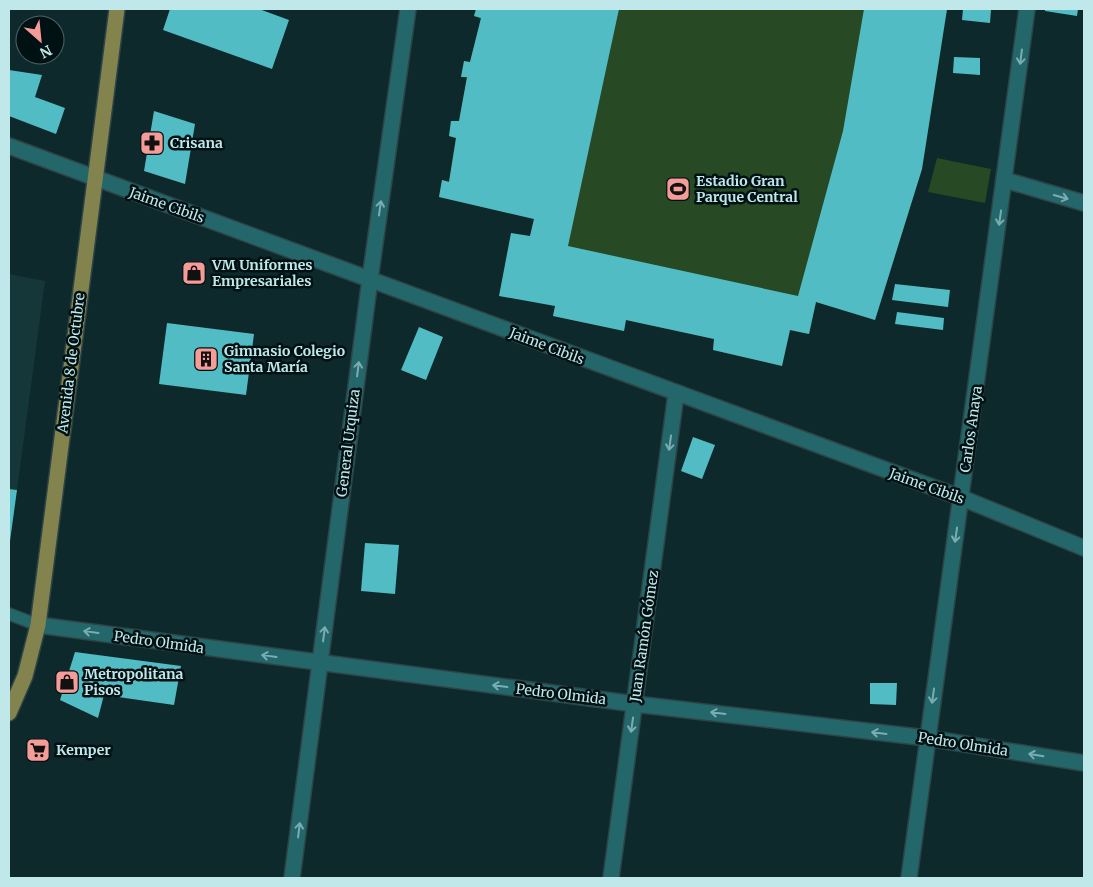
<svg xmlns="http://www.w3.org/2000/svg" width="1093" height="887" font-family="Merriweather,serif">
<rect width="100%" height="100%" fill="#0e292b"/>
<!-- built -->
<path fill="#163739" d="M9 274 45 281 17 490 9 489Z"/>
<!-- green -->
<path fill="#274923" d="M476 9H947L922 169 875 320 816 302 809 334 790 330 782 366 713 350 714 339 626 320 624 331 553 316 568 246 530 236 534 219 439 197 442 180 449 181 456 138 449 136 451 121H459L467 78 461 77 464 61 470 62 481 19 474 16Z
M937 158 991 169 985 203 928 192Z"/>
<!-- building -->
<path fill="#52bcc4" d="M170 9H259L289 20 272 69 163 30Z
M476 9H619L568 246 798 296 843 131 864 9H947L922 169 875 320 816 302 809 334 790 330 782 366 713 350 714 339 626 320 624 331 553 316 555 306 499 296 511 233 530 236 534 219 439 197 442 180 449 182 456 138 449 136 451 121H459L467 77H461L464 61 470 62 481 18 474 16Z
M963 9H991L990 23 962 20Z
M1045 9H1078L1077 16 1045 11Z
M954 57 980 58V75L953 73Z
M9 70 42 75 35 97 65 108 56 134 9 116Z
M154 111 195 124 185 184 144 171Z
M895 284 950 290 948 307 892 300Z
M897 312 944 318 943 330 895 324Z
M167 323 254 334 246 395 159 384Z
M419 327 443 337 426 380 401 370Z
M693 437 715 445 702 479 681 471Z
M9 489 17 490 10 541H9Z
M365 543 399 545 395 594 361 591Z
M75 652 181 666 174 705 104 695 98 718 60 700Z
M870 683H897L896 705 870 704Z"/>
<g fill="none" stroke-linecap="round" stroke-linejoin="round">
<!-- lane casing -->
<g stroke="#2e4447" stroke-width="14">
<path id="lane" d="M9 614 38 625"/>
</g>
<!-- street casing -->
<g stroke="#2e4447" stroke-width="18">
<path id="street" d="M9 146 962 498 1084 548
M1005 180 1084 203
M38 625 635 704 927 738 1084 763
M611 878 676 394
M909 878 1027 9"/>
</g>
<!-- secondary casing -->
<g stroke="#2e4447" stroke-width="18">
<path id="secondary" d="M292 878 370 279 408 9"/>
</g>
<!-- primary casing -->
<g stroke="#2e4447" stroke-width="18">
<path id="primary" d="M9 713 25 676 38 625 117 9"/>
</g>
<!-- lane -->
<use href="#lane" stroke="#24676b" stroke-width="11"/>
<!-- street -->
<use href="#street" stroke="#24676b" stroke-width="15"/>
<!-- secondary -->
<use href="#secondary" stroke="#24676b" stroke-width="15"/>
<!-- primary -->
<use href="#primary" stroke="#83834e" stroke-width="15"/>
</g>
<!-- one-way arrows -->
<defs><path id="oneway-shaft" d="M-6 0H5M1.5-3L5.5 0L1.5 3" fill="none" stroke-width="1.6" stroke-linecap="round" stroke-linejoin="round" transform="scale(1.25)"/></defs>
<g stroke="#7aadb1">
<use href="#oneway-shaft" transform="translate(1021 57) rotate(97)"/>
<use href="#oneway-shaft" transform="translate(1061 197) rotate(16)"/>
<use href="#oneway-shaft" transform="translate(380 208) rotate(-82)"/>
<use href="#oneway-shaft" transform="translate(1000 218) rotate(98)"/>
<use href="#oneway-shaft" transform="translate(358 369) rotate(-83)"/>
<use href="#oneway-shaft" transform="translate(670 443) rotate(98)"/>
<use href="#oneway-shaft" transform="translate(956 535) rotate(98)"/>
<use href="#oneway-shaft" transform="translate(91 632) rotate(-172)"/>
<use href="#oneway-shaft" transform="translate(324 634) rotate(-83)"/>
<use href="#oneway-shaft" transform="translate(269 656) rotate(-172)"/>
<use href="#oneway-shaft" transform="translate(500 686) rotate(-173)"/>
<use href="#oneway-shaft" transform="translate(933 696) rotate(98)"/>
<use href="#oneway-shaft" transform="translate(718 713) rotate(-173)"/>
<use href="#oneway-shaft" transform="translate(632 725) rotate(98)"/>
<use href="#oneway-shaft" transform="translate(879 733) rotate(-173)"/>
<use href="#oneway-shaft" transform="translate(1036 755) rotate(-171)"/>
<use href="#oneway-shaft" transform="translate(299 830) rotate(-83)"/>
</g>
<!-- icons -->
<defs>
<g id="pharmacy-square" transform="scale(1.25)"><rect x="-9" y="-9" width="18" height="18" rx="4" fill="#f59b98" stroke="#001113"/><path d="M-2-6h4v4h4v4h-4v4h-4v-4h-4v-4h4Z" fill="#111"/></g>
<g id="stadium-square" transform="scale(1.25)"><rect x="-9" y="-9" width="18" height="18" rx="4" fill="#f59b98" stroke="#001113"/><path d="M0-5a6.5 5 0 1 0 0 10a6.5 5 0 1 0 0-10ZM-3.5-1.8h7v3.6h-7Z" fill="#111"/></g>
<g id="shop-square" transform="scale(1.25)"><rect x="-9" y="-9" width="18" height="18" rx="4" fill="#f59b98" stroke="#001113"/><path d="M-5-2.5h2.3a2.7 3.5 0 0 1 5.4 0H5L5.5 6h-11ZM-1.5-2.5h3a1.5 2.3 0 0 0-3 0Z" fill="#111"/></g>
<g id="building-square" transform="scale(1.25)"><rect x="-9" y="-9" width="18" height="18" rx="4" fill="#f59b98" stroke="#001113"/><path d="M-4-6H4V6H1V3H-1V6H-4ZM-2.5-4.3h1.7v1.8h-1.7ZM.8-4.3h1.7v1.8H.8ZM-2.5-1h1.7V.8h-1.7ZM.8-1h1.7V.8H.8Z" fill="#111"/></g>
<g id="supermarket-square" transform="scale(1.25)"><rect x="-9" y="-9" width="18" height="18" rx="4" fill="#f59b98" stroke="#001113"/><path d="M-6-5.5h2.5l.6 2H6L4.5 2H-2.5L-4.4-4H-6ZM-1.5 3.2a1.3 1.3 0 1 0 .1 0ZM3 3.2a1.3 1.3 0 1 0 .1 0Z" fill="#111"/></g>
</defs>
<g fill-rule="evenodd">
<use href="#pharmacy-square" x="152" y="143"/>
<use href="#stadium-square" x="678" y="189"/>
<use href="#shop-square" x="194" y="273"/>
<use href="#building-square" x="206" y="359"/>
<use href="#shop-square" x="67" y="682"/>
<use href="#supermarket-square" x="38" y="750"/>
</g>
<g text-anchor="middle" stroke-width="5" stroke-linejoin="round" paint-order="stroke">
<!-- poi labels -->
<g font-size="14" font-weight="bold" fill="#c0e7ea" stroke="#001113" text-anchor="start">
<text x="170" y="148">Crisana</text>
<text x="696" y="186">Estadio Gran<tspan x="696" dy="16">Parque Central</tspan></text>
<text x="212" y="270">VM Uniformes<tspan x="212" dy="16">Empresariales</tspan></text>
<text x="224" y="356">Gimnasio Colegio<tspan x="224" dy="16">Santa María</tspan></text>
<text x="84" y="679">Metropolitana<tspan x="84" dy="16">Pisos</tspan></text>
<text x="56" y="755">Kemper</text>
</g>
<!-- street labels -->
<g font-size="14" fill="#c0e7ea" stroke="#001113">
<text transform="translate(167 205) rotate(20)" y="5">Jaime Cibils</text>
<text transform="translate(547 346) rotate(21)" y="5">Jaime Cibils</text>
<text transform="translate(71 363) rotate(-83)" y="5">Avenida 8 de Octubre</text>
<text transform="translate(971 429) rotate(-82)" y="5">Carlos Anaya</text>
<text transform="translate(348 443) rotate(-83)" y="5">General Urquiza</text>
<text transform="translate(927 486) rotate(20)" y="5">Jaime Cibils</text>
<text transform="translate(644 636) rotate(-82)" y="5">Juan Ramón Gómez</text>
<text transform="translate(159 642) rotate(8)" y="5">Pedro Olmida</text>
<text transform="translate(561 694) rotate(7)" y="5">Pedro Olmida</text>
<text transform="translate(963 744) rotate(9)" y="5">Pedro Olmida</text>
</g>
</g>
<!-- border -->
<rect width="1093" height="887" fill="none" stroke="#c0e7ea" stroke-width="20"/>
<!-- north arrow -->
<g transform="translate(40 40) rotate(153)"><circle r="24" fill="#001113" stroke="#4d6769"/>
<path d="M0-4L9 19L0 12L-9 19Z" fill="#f59b98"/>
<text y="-8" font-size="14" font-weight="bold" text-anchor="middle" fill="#c0e7ea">N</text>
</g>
</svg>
